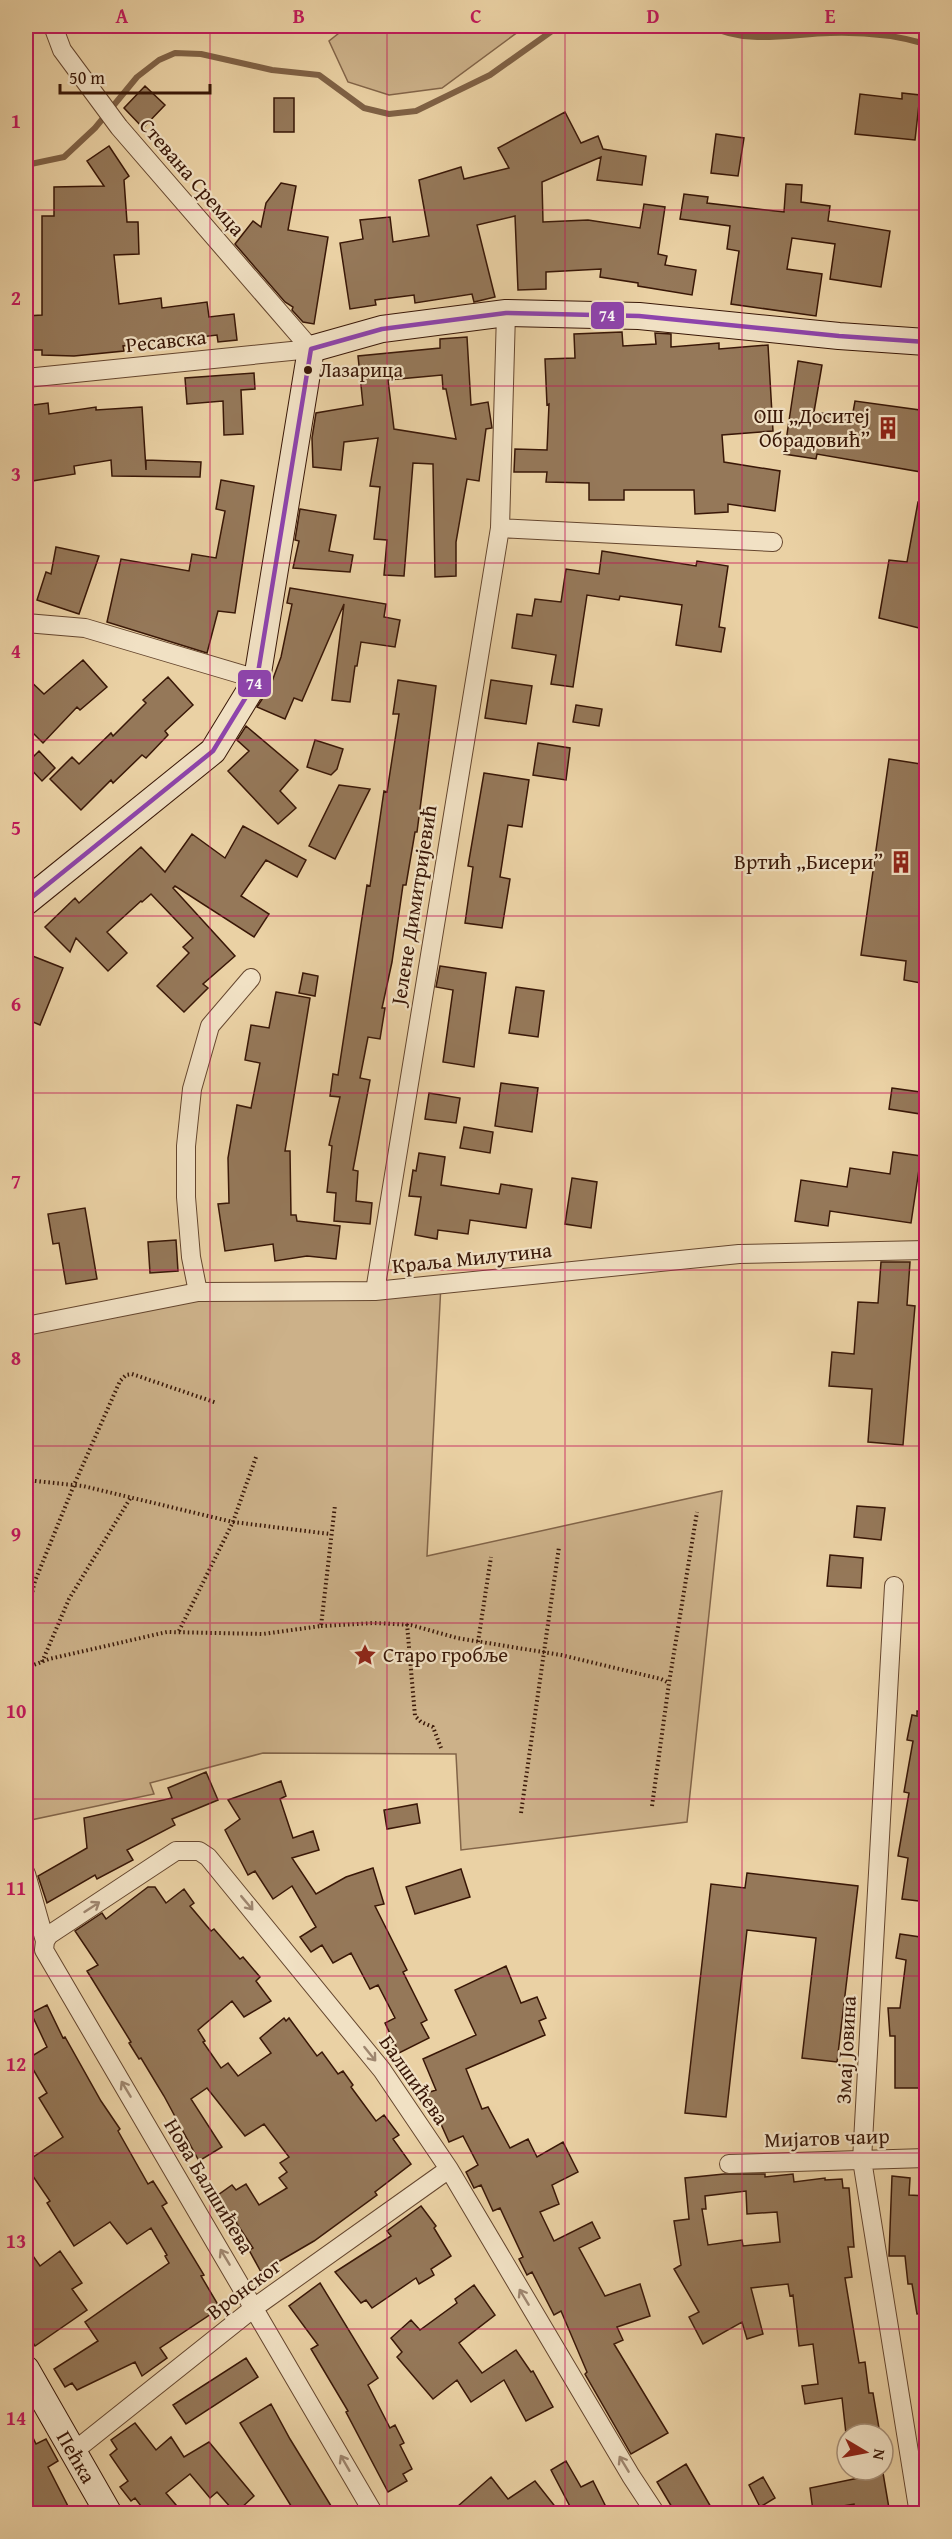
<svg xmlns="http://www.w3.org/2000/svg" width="952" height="2539" font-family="'Gentium Book Plus',serif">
<rect width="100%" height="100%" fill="#ead1a4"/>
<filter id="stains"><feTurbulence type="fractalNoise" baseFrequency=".00333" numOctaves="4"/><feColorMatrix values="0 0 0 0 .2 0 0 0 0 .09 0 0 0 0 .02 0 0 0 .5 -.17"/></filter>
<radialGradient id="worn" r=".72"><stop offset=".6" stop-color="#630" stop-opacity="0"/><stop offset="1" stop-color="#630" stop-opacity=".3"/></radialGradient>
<!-- green -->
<path fill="#ccb189" stroke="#826448" stroke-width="1.5" d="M348 26H526L442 88 389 95 348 82 329 41Z
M441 1284 427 1556 722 1491 687 1822 461 1850 456 1754 263 1753 150 1783 154 1794 26 1821V1326L198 1292Z"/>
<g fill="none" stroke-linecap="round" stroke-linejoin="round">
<!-- stream -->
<path stroke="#7f6145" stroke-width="6" d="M710 26C747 45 790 34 830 33 862 32 895 35 926 44
M26 165 64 157 95 128 137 77 159 60 175 53 201 54 272 70 319 75 364 108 389 114 416 111 490 75 559 26"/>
</g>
<!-- building -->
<path fill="#957859" stroke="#391707" stroke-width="1.5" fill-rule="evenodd" d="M145 86 165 105 143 128 124 108Z
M902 93 920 95 915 140 855 134 860 94 902 99Z
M274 98H294V132H274Z
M565 112 581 143 598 136 603 149 646 156 642 185 597 180 601 157 542 182 543 222 588 220 640 228 644 204 665 207 658 254 667 256 665 265 696 270 692 295 638 286V283L600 277 601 269 546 272V289L518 290 515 216 477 225 495 297 474 302 472 294 415 303 414 295 375 300 376 305 350 309 340 243 363 239 360 220 390 217 393 242 429 236 419 180 461 167 464 179 509 168 498 148Z
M716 134 744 138 738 176 711 173Z
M109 146 129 176 124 180 127 222H138L139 254 114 255 119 304 161 298 162 308 207 302 209 317 234 314 237 340 218 342 217 335 123 346 124 351 74 356 42 355V350H26V316L42 315V216H54V187L104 186 87 161Z
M281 183 296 186 288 230 328 237 314 324 303 322 292 310 293 307 285 302 235 244 253 221 261 227 266 203Z
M786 184 802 185 801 202 830 206 828 221 890 231 881 287 830 279 835 244 792 238 787 269 822 274 816 316 731 304 739 251 727 249 730 226 680 219 684 194 708 197 707 203 784 212Z
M622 332 623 346 656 344 655 333 671 334V347L719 343V349L768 345 773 431 722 435 724 462 780 471 775 511 728 504V512L695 514 694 490H624V500H589V483L546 482 547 472H514L515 449 547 450 549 404 547 405 545 359 575 358 574 334Z
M467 337 471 405 488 402 492 428 486 429 479 481 467 479 456 542V576L435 577 433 464 413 463 404 576 384 575 387 540 374 539 380 487 370 486 378 438 344 442 341 470 313 467 312 438 316 413 363 405 358 356 440 348V339ZM442 375 443 389H446L456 439 394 429 388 380Z
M798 361 822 365 814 412 852 418 855 401 927 411V473L817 454 816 459 784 454Z
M254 373 255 389 241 390 243 434 224 435 223 401 187 404 185 378Z
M48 403 49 414 96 407V410L142 407 146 470V460L201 462 200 477 112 476 111 460 74 466 75 474 26 482V406Z
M221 480 254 486 235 613 218 611 207 653 107 622 121 559 189 571 192 554 216 558 225 511 216 509Z
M918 502H927V630L879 618 889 560 907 562Z
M300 509 336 515 329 551 353 555 350 572 293 568 299 541 295 540Z
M56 547 99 556 79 614 37 600 46 572 51 574Z
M602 551 696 566 697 561 728 566 719 627 725 628 721 652 676 645 682 605 620 596 619 600 587 595 573 687 551 684 556 655 512 648 517 614 532 616 535 599 561 602 566 569 599 574Z
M290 588 386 604 384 617 400 620 395 647 361 642 357 666H355L350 702 332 700 344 604 302 701 294 698 285 719 257 707 270 687 281 657 292 604 287 603Z
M83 660 107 687 80 710 77 707 43 743 26 726V677L44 694Z
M168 677 193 705 165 731 168 735 146 758 142 755 113 783 111 780 81 810 50 779 72 757 79 764 111 733 113 736 146 703 143 700Z
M398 680 436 686 417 832H415L406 885H403L392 962 382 1008H385L380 1039 368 1037 360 1078 370 1080 353 1170 358 1171 356 1201 372 1203 370 1224 334 1221 336 1193 327 1192 332 1146 329 1145 340 1097 330 1096 333 1074 338 1075 367 885 370 886 384 791 387 792 399 714H393Z
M491 680 532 686 526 724 485 718Z
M576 705 602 709 599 726 573 722Z
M246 726 298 770 280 791 296 808 278 824 228 771 249 751 237 740Z
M315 740 343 749 337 769 331 775 307 767Z
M538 743 570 748 566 780 533 775Z
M39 751 55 768 42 781 26 764Z
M889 759 927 765V907L921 941H927V984L904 980 906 961 861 955Z
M484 773 529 780 522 827 508 825 500 877 510 879 502 928 465 923 473 867 468 866Z
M339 785 370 789 335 859 309 846Z
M243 826 306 860 297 877 266 860 241 896 269 914 254 937 175 886 173 888 235 956 203 984 208 988 184 1012 157 986 189 953 183 947 193 938 151 894 142 902 141 901 107 932 127 953 108 971 76 938 70 952 45 927 75 898 79 903 141 847 165 872 192 834 225 858Z
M30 955 63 968 40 1025 26 1019V966Z
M440 966 486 973 474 1067 443 1062 453 990 436 987Z
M303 973 318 976 315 996 299 993Z
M516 987 544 991 538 1037 509 1033Z
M276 992 310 998 285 1151H290L291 1215H296L297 1221 340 1226 336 1259 307 1256 275 1261 273 1244 225 1251 218 1204 229 1203 228 1158 237 1105 251 1108 260 1063 245 1060 251 1025 269 1028Z
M501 1083 538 1088 532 1132 495 1126Z
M892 1088 927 1093V1115L889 1109Z
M429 1093 460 1098 456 1123 425 1119Z
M464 1127 493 1132 490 1153 460 1148Z
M893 1152 921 1156 911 1223 830 1211 828 1226 795 1221 801 1180 847 1187 850 1168 890 1174Z
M419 1153 445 1157 441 1185 499 1194 501 1184 532 1189 526 1228 470 1220 468 1234 438 1230 437 1239 415 1235 421 1197 409 1196 413 1170 416 1171Z
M572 1178 597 1182 591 1228 565 1224Z
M85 1208 97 1279 66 1284 59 1243 53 1244 48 1214Z
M176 1240 178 1271 150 1273 148 1242Z
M881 1262H910L907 1305 915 1306 903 1445 868 1442 872 1389 829 1386 832 1352 854 1354 858 1302 878 1303Z
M857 1506 885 1508 881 1540 854 1537Z
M830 1555 863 1558 861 1588 827 1586Z
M917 1711 927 1712V1902L902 1899 908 1858 898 1856 909 1793 904 1792 913 1741 907 1740 912 1715 917 1716Z
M206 1772 218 1800 172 1819 175 1825 127 1850 133 1860 97 1879 95 1875 47 1903 38 1876 87 1848 84 1818 172 1798 168 1788Z
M281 1781 286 1796 280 1799 293 1838 313 1831 319 1850 292 1858 316 1894 346 1877 373 1868 384 1904 375 1906 407 1970 403 1972 427 2020 421 2023 429 2038 399 2053 385 2023 395 2018 378 1985 370 1989 351 1953 333 1963 322 1945 311 1952 300 1937 316 1927 292 1886 273 1899 255 1871 248 1875 225 1830 240 1819 228 1800Z
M417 1804 420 1823 387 1829 384 1810Z
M461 1869 470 1897 415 1914 406 1887Z
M747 1873 858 1886 837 2062 802 2058 816 1938 747 1930 726 2117 685 2113 711 1884 745 1888Z
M148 1887H155L166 1903 184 1889 194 1903 190 1906 211 1931 214 1929 240 1959 243 1957 260 1977 256 1981 271 2001 244 2017 232 2001 198 2030 205 2041 203 2042 221 2068 228 2063 238 2076 271 2053 260 2038 284 2018 286 2021 289 2018 317 2056 322 2052 338 2074 343 2071 353 2085 351 2087 376 2121 384 2115 399 2135 393 2139 411 2164 375 2192 377 2195 314 2241 261 2272 249 2250 253 2248 218 2195 232 2185 236 2190 246 2184 259 2205 287 2188 279 2178 287 2172 280 2163 289 2157 264 2124 245 2136 207 2088 191 2099 222 2147 199 2161 164 2096 141 2058 139 2059 129 2043 131 2042 87 1971 98 1965 75 1931 102 1913 106 1919Z
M900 1934 927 1938V2088H895V2036H890L888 2008H900L906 1960 896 1958Z
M506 1966 521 2003 537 1997 546 2018 539 2021 545 2035 466 2069 482 2109 488 2107 510 2148 528 2139 537 2157 563 2142 578 2172 552 2185 559 2204 540 2212 554 2241 592 2222 600 2238 579 2248 605 2296 640 2284 650 2316 617 2327 623 2340 614 2344 668 2433 631 2454 585 2374 587 2372 561 2311 554 2315 532 2272 527 2275 519 2259 523 2257 500 2208 493 2211 481 2185 474 2188 466 2172 478 2165 463 2136 449 2142 427 2093 436 2090 423 2059 476 2035 455 1990Z
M47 2005 63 2038 65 2037 101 2101 120 2129 118 2131 148 2184 153 2181 167 2203 162 2206 204 2275 201 2276 220 2308 160 2348 167 2358 142 2376 135 2362 77 2390 72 2383 65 2387 54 2369 98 2341 85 2322 169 2263 165 2256 167 2255 151 2228 127 2244 110 2222 74 2246 47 2203 50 2201 26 2166V2162L63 2137 39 2098 47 2093 27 2059 47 2047 31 2013Z
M724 2174H765V2177L793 2174 794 2182 825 2178V2180L842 2179 843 2188H849L854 2247H848L852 2277 845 2278 859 2363 865 2362 869 2393H873L880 2434H846L842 2398 805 2404 802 2386 818 2384 813 2344 799 2346 793 2295 790 2296 788 2284 751 2288 763 2334 747 2339 742 2322 703 2344 689 2317 699 2312 674 2269 681 2265 674 2221 689 2219 685 2178ZM746 2191 747 2214 777 2212 780 2242 743 2246 742 2240 708 2245 702 2209H706L705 2196Z
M892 2176 910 2178 909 2195 927 2196V2313L917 2314 912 2284H908L905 2256H889Z
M421 2206 436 2226 434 2228 451 2256 431 2269 434 2275 419 2284 416 2278 372 2308 366 2300 361 2303 335 2272 391 2236 387 2231Z
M26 2246 40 2266 60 2251 82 2283 72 2289 87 2310 35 2346 26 2332Z
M320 2283 378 2378 368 2385 390 2428 395 2425 404 2443 400 2445 412 2469 403 2474 407 2481 388 2492 346 2412 348 2411 311 2349 318 2345 289 2306Z
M474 2285 495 2315 459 2343 482 2373 516 2350 531 2372 533 2371 553 2407 526 2421 504 2380 471 2402 457 2380 433 2399 397 2357 402 2352 391 2338 411 2320 420 2330 457 2303 455 2299Z
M246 2358 258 2377 186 2424 173 2405Z
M271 2404 290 2439 336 2514H296L240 2423Z
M26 2423 36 2444 46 2439 58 2461 48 2467 72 2514H26Z
M135 2423 156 2450 171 2437 184 2457 209 2442 254 2496 239 2510 235 2506 232 2509 217 2492 210 2498 190 2474 166 2493 176 2505 165 2514H147L135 2498 131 2501 120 2487 128 2481 110 2455 117 2449 111 2440Z
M566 2461 581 2487 593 2481 605 2505 589 2514H574L551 2470Z
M686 2464 715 2514H676L657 2482Z
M883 2473 890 2514H855L854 2504 813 2511 810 2488Z
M491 2477 508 2499 535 2481 561 2514H449Z
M763 2477 775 2498 760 2507 749 2485Z"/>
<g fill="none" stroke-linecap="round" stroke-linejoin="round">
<!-- street casing -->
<g stroke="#65462e" stroke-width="20">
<path id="street" d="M53 26 62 50 119 127 311 349
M26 378 311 349
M500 528 773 542
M26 623 85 628 257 679
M375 1291 500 528 506 313
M198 1292 191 1257 186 1197V1146L192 1089 210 1026 251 978
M26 1326 198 1292 375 1291 739 1254 926 1250
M894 1586 862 2160 919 2514
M26 1874 45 1941 44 1950 374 2514
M45 1941 49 1935 176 1851H199L208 1857 382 2070 449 2169 631 2476 656 2514
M729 2164 926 2158
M73 2452 255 2307 449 2169"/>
</g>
<!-- secondary casing -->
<g stroke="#391707" stroke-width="28">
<path id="secondary" d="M26 902 213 751 257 679 311 349 382 329 506 313 639 316 839 336 926 342
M26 2369 109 2514"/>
</g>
<!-- path -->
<path stroke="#391707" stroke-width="4" stroke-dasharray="1.5 3" stroke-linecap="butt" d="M26 1480 83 1486 233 1522 330 1534
M26 1618 35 1581 74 1485 120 1381 126 1375 132 1374 217 1403
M407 1624 415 1716 421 1722 433 1727 441 1748
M321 1626 374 1623 411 1625 457 1638 561 1655 661 1679 669 1683
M179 1631 233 1522 256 1457
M478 1642 491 1557
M42 1662 69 1599 131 1497
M26 1668 49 1659 167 1632 263 1634 321 1626 335 1505
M652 1806 669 1683 697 1512
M521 1813 559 1547"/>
<!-- street -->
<use href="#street" stroke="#f1e1c4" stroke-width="18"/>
<!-- secondary -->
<use href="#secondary" stroke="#f1e1c4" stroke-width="26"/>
<!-- bus-1 casing -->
<g stroke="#f1e1c4" stroke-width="9">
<path id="bus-1" d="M26 902 213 751 257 679 311 349 382 329 506 313 639 316 839 336 926 342"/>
</g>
<!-- bus-1 -->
<use href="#bus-1" stroke="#8e44ad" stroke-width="4.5"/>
</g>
<!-- one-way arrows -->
<defs><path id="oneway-shaft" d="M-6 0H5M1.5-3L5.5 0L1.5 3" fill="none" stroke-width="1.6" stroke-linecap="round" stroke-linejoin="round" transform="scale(1.5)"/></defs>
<g stroke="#9e866f">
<use href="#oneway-shaft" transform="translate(247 1903) rotate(50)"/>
<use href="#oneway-shaft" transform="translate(92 1907) rotate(-33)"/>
<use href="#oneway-shaft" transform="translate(370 2054) rotate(51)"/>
<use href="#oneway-shaft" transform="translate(126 2089) rotate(-121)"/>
<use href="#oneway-shaft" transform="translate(225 2257) rotate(-121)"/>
<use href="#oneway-shaft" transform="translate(524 2297) rotate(-121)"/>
<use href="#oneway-shaft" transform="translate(345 2463) rotate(-120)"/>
<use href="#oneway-shaft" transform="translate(624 2464) rotate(-121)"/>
</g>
<!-- grid -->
<path fill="none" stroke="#c2185b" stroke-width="1.5" stroke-opacity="0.55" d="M210 26V2514M387 26V2514M565 26V2514M742 26V2514M26 210H926M26 386H926M26 563H926M26 740H926M26 916H926M26 1093H926M26 1270H926M26 1446H926M26 1623H926M26 1799H926M26 1976H926M26 2153H926M26 2329H926"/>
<!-- icons -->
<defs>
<g id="building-bare" transform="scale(1.8)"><path d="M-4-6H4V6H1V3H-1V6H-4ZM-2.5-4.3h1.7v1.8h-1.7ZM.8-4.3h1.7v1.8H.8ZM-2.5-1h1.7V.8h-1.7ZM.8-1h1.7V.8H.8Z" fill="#8f2418" stroke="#f1e1c4" stroke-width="2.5" paint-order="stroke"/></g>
<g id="sight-bare" transform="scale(1.8)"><path d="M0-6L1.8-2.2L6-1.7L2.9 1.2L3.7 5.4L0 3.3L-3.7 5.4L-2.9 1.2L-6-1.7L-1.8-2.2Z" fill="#8f2418" stroke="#f1e1c4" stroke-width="2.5" paint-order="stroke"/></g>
</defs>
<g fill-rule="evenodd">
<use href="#building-bare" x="888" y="428"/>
<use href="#building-bare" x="901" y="862"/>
<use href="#sight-bare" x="365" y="1655"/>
</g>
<!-- markers -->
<circle fill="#391707" stroke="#f1e1c4" stroke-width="2" cx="308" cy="370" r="5"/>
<g text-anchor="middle" stroke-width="4.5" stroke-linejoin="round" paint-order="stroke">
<!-- bus labels -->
<g font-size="20" fill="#391707" stroke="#f1e1c4" text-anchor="start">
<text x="319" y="377">Лазарица</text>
</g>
<!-- street labels -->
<g font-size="21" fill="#391707" stroke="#f1e1c4">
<text transform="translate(192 177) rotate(49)" y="7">Стевана Сремца</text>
<text transform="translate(166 341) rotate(-6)" y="7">Ресавска</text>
<text transform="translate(414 905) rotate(-81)" y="7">Јелене Димитријевић</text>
<text transform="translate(472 1258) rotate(-6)" y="7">Краља Милутина</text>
<text transform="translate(846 2050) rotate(-87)" y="7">Змај Јовина</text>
<text transform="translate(414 2080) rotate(55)" y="7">Балшићева</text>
<text transform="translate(827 2138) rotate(-2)" y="7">Мијатов чаир</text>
<text transform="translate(209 2186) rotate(59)" y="7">Нова Балшићева</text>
<text transform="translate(244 2289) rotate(-37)" y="7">Вронског</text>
<text transform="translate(76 2457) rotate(60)" y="7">Пећка</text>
</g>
<!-- poi labels -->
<g font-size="21" fill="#391707" stroke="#f1e1c4" text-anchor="end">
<text x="870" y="423">ОШ „Доситеј<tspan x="870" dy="24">Обрадовић”</tspan></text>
<text x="883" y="869">Вртић „Бисери”</text>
<text x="383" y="1662" text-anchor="start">Старо гробље</text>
</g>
</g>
<g stroke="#f1e1c4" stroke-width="2">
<rect x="590" y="301" width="35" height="29" rx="6" fill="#8e44ad"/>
<rect x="237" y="669" width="35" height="29" rx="6" fill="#8e44ad"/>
</g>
<g font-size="16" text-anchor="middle" font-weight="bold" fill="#fff">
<text x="607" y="321">74</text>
<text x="254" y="689">74</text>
</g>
<!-- margin -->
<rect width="952" height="2539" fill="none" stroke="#ead1a4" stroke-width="66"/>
<!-- north arrow -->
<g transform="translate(865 2452) rotate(100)"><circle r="28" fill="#f1e1c4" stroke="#a79078" stroke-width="1.5"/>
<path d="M0-4.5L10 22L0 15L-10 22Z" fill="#8f2418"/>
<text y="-9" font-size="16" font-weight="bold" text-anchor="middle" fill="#391707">N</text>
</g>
<!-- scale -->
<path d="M60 84v9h150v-9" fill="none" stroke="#391707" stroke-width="3"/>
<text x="69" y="84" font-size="18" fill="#391707" stroke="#f1e1c4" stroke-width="4.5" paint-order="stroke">50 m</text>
<rect x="33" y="33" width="886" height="2473" fill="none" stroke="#c2185b" stroke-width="2"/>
<g font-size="20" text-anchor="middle" font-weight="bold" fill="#c2185b">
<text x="122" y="23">A</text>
<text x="299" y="23">B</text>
<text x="476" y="23">C</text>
<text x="653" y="23">D</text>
<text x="830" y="23">E</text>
<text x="16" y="128">1</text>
<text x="16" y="305">2</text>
<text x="16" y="481">3</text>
<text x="16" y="658">4</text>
<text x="16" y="835">5</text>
<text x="16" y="1011">6</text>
<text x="16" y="1188">7</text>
<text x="16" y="1365">8</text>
<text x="16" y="1541">9</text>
<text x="16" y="1718">10</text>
<text x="16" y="1895">11</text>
<text x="16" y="2071">12</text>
<text x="16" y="2248">13</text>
<text x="16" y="2425">14</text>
</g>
<rect width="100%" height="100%" filter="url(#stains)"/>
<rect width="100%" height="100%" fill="url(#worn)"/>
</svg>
